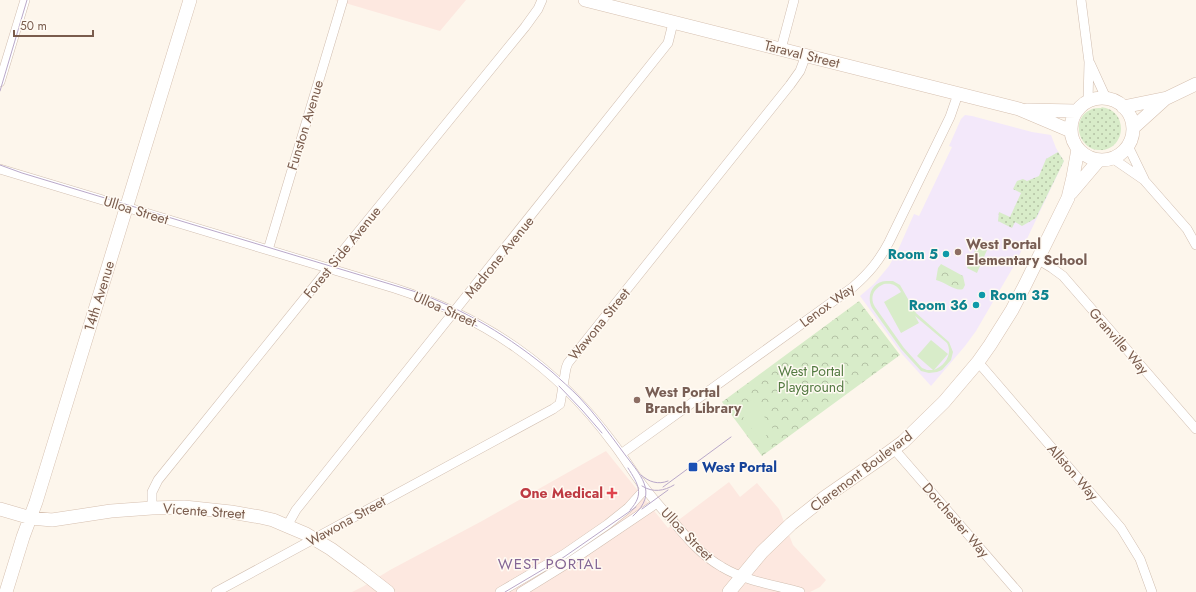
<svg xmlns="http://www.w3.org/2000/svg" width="1196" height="592" font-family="Jost,sans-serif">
<defs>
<pattern id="forest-crowns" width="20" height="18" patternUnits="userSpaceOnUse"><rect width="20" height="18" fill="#d8ecc9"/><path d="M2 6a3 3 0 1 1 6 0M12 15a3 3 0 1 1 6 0" fill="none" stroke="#b4c2a5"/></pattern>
<pattern id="garden-dots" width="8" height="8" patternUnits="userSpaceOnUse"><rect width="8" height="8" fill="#d8ecc9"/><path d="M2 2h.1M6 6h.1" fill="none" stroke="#b4c2a5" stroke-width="1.8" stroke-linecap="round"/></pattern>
</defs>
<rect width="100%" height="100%" fill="#fdf6ec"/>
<!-- commercial -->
<path fill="#fde8e0" d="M335 0H466L440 31Z
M606 451 668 528 729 482 740 497 757 483 779 509 793 545 826 580 820 587 810 592H352L364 586 390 570 482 521Z"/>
<!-- education -->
<path fill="#f3e8fa" d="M965 115 972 116 1032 132 1051 135 1056 148 1064 161 1015 264 1001 288 976 331 965 346 931 386 902 354 860 296 874 284 889 266 898 250 914 214 919 216 952 147 949 146 961 119Z"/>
<!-- forest -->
<path fill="url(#forest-crowns)" d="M941 264 963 276 965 285 963 289C956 292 945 282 936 280L938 268Z
M859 301 900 355 762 456 722 402Z"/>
<!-- garden -->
<path fill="url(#garden-dots)" d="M1101 107C1130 110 1126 152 1098 150 1078 148 1071 119 1090 110 1093 108 1098 108 1102 108Z
M1058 152 1064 161 1036 218 1022 226 1015 222 1012 228 998 221 999 212 1010 217 1021 193 1013 189 1017 181 1023 179 1027 181 1039 176 1046 159Z"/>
<!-- pitch -->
<path fill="#d8ecc9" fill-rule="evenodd" d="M977 246 987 250 977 273 967 268Z
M886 281H893L900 285 916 313 949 342 953 352 951 360 942 370 937 372 929 373 921 371 901 349 872 308C866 296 872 282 886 281ZM884 284C892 283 897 285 901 292L884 302 901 333 919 323 915 316 947 343C953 354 945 366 934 370L948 354 931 340 917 356 933 370H927L922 368 904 348 875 307C869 297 874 288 884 284Z
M752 400 774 430 760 440 738 410Z"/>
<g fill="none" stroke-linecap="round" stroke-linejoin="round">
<!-- street casing -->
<g stroke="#d1beb0" stroke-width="10">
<path id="street" d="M1081 0 1089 62 1088 101
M781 49 794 0
M1090 63 1106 98
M0 82 25 0
M1128 146 1144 179
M1112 158 1144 180 1187 229 1196 245
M0 169 394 288C484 317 556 366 613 443 624 457 633 473 644 487 653 499 662 509 672 520 687 538 701 555 722 567 745 581 774 585 800 592
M268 250 343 0
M1037 259 1052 268 1063 276 1196 429
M978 362 1121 528 1140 559 1152 592
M894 449 1018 592
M621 454 853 287C869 273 879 261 889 242L950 117 958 94
M152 508V492L158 480 329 268 525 27 538 9 542 0
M287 526 296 510 668 43 673 23
M216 592 553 409 560 404 566 368 568 363 790 85 800 71 806 55
M500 592 563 555 608 524 628 508 645 489
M521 592 568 563 657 503"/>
</g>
<!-- secondary casing -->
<g stroke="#d6c0b0" stroke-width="14">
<path id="secondary" d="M585 0 1019 109 1071 131
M1071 129a31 31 0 1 1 62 0a31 31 0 1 1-62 0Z
M1123 107 1167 98 1196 84
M1027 110 1076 111
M1133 128 1165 99
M1071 193 1099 160
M0 509 31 518 52 520 111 511 152 508 184 507 231 512 260 517 273 520 287 526 306 534 331 549 361 571 388 592
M6 592 23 537 36 502 190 0
M729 592 762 552 791 524 825 497 877 461 903 442 944 402 978 362 990 345 1012 310 1025 285 1068 198 1073 177 1078 149"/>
</g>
<!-- street -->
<use href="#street" stroke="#fff" stroke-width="9"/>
<!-- secondary -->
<use href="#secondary" stroke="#fff" stroke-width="13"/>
<!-- tram -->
<path stroke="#b9a8c9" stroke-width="1" d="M0 91 27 0
M0 165 22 173 413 291C464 309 510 337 552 372 561 380 570 388 579 397 595 414 609 433 623 452 639 474 660 492 633 516
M421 300 453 314 477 326
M559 386 582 410 602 433
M628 468C638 484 645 494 630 510
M641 475C649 482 658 485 668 481
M642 486C653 493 664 491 674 485
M663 487 731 437
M642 509 668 490
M505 592 564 557 636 507"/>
</g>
<!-- markers -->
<g fill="#8d6e63" stroke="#fffaf3" stroke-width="1.5">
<circle cx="958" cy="252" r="4"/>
<circle cx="637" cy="400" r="4"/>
</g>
<g fill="#0f9aa8" stroke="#fffaf3" stroke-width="1.5">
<circle cx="946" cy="254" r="4"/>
<circle cx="982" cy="295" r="4"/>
<circle cx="976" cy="305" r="4"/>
</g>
<rect fill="#1a4fb4" stroke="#fffaf3" stroke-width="1.5" x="688" y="462" width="10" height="10" rx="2"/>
<path fill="#e0444e" stroke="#fffaf3" stroke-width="1.5" d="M610 487h4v4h4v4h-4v4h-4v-4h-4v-4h4z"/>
<g text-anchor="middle" stroke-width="3" stroke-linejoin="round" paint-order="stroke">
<!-- street labels -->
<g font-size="14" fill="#7a5c4d" stroke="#fffaf3">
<text transform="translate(802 54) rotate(14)" y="5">Taraval Street</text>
<text transform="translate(305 125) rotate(-73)" y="5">Funston Avenue</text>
<text transform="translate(136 210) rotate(17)" y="5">Ulloa Street</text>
<text transform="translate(342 252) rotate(-51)" y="5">Forest Side Avenue</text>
<text transform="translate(499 257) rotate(-51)" y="5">Madrone Avenue</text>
<text transform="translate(99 296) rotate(-73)" y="5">14th Avenue</text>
<text transform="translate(827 305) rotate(-36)" y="5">Lenox Way</text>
<text transform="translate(445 309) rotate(24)" y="5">Ulloa Street</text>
<text transform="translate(599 324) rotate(-51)" y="5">Wawona Street</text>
<text transform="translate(1119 341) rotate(49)" y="5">Granville Way</text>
<text transform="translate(861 471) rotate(-37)" y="5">Claremont Boulevard</text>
<text transform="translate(1073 472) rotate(49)" y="5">Allston Way</text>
<text transform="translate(204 511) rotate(4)" y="5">Vicente Street</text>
<text transform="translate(956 520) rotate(49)" y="5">Dorchester Way</text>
<text transform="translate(346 521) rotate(-29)" y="5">Wawona Street</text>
<text transform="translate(687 534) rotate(46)" y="5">Ulloa Street</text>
</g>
<!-- education labels -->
<g font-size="14" font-weight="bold" fill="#785e54" stroke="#fffaf3" text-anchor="start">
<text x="966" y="249">West Portal<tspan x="966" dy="16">Elementary School</tspan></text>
<text x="645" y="397">West Portal<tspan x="645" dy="16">Branch Library</tspan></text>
</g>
<!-- culture labels -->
<g font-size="14" font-weight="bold" fill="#0d838f" stroke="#fffaf3" text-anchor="end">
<text x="938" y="259">Room 5</text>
<text x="990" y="300" text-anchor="start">Room 35</text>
<text x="968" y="310">Room 36</text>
</g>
<!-- park labels -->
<g font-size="14" fill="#537a41" stroke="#fffaf3">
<text x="811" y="376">West Portal<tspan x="811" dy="16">Playground</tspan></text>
</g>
<!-- transit labels -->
<g font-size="14" font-weight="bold" fill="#164399" stroke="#fffaf3" text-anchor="start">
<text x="702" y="472">West Portal</text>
</g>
<!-- health labels -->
<g font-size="14" font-weight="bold" fill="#be3a42" stroke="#fffaf3" text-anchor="end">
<text x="603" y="498">One Medical</text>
</g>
<!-- neighbourhood labels -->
<g font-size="15" letter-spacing="1" fill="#846695" stroke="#fffaf3">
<text x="550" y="569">WEST PORTAL</text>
</g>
</g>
<!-- scale -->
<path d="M14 30v6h79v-6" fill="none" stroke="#7a5c4d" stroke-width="2"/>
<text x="20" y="30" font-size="12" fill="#7a5c4d" stroke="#fffaf3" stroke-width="3" paint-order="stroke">50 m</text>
</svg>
